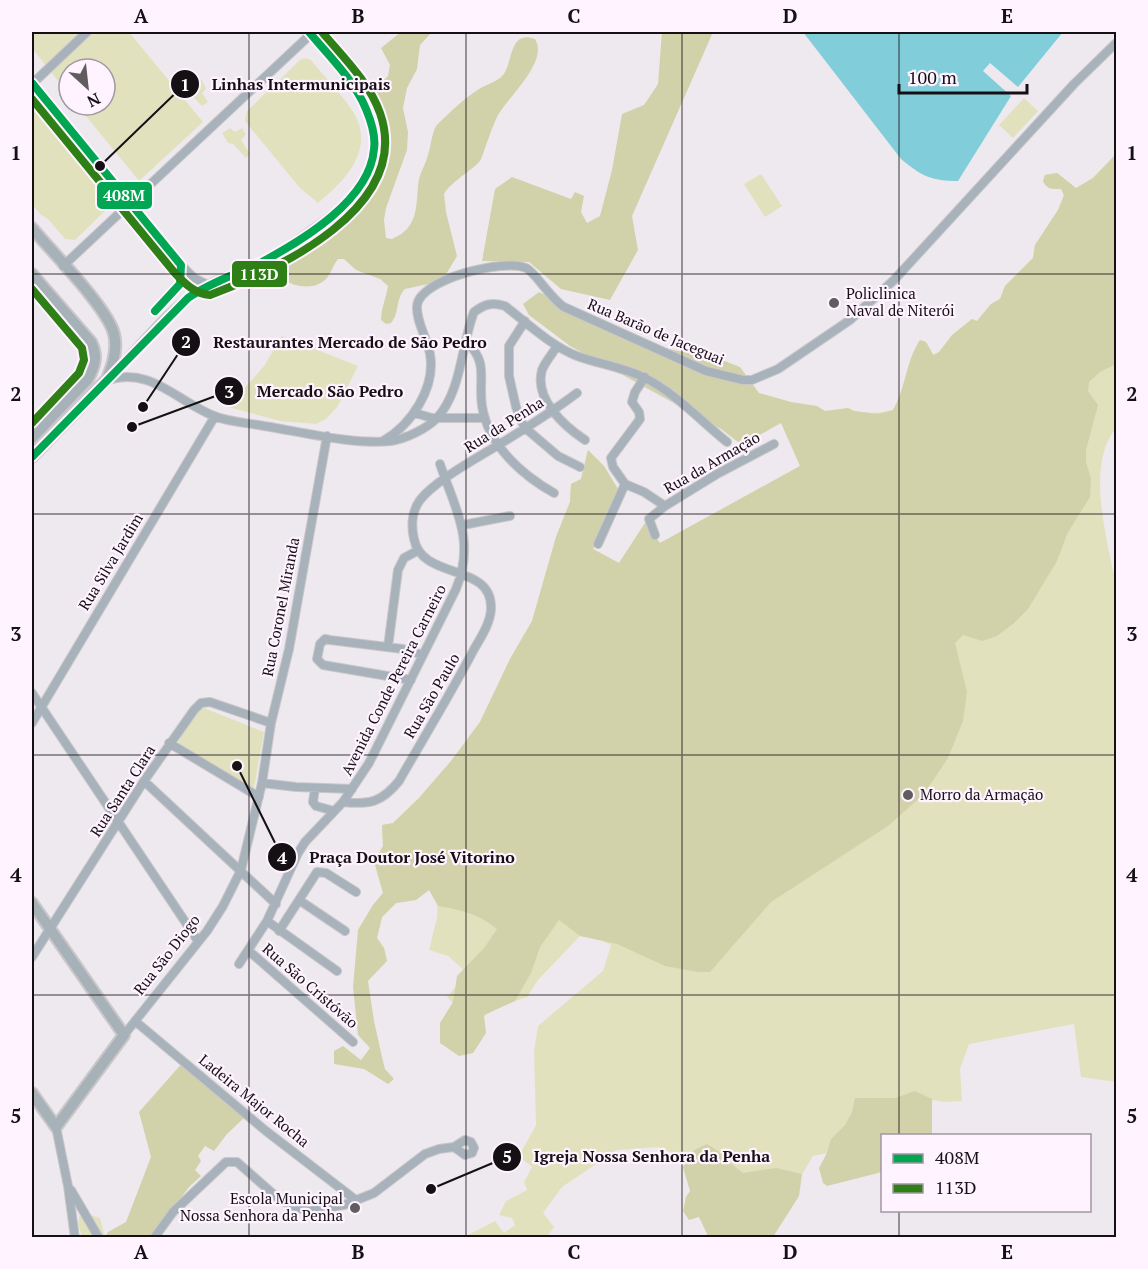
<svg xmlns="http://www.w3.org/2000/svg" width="1148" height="1269" font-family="'PT Serif',serif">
<rect width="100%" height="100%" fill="#eee9ee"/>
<!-- green -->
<path fill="#e1e2bd" d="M32 32H129L203 122 139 181 77 105H105V69H69V95L32 48Z
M305 58 311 60C323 76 354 106 359 124 369 158 341 184 318 203L300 188 245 121 247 111 300 60Z
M194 80H202L206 89 202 93 208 102 202 106 189 93Z
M1024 98 1038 111 1013 138 999 125Z
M32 103 109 197V207L75 240 65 239 48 219 41 215 32 204Z
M230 128 235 132 242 128 246 134 241 140 250 154 246 158 233 144 228 143 222 133Z
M1116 154V428C1087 464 1105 529 1113 571L1116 575V1082L1081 1077 1074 1024 969 1044 960 1069 962 1101 945 1102 932 1100 882 1136 846 1150 813 1156 791 1193 696 1163 658 1147 617 1150 562 1187 543 1213 554 1227 547 1237H468L466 1236 495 1221 504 1233 515 1225 512 1218 499 1215 506 1201 527 1190 524 1182 532 1167 519 1156 536 1125 534 1051 538 1026 603 971 611 945 599 939 580 936 538 980 527 997 504 1005 484 1016 460 1010 447 997 467 973 448 956 429 950 437 918 438 896 429 890 416 900 396 903 382 917 377 938 384 948 387 961 358 930 373 905 383 893 374 861 383 846 382 825 393 823 419 798 451 761 480 722 510 659 532 621 556 537 570 502 571 484 581 479 588 450 604 466 618 489 593 549 619 563 645 523 660 543 800 466 801 432 832 412 848 408C860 414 880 414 893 410 906 388 906 361 920 340L926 342 934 355 940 352 952 336 972 319 977 321 991 304 1000 299 1005 286 1033 258 1035 245 1058 210 1064 196 1061 189C1053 189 1047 190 1043 181L1045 175 1057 173 1076 188 1093 178Z
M761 174 782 206 765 217 744 184Z
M282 336 358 366 338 406 326 419 316 424 280 421 228 407 264 366Z
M199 706 264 732 254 788 177 744Z
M80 1212 100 1218 105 1237H82L78 1224Z"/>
<!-- forest -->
<path fill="#d1d2aa" d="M401 32H432L420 45 417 69 407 88 403 108 408 132 407 150 386 208 384 220 386 238 392 239C421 227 415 203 419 179 421 171 425 165 427 158 431 147 431 136 436 126 449 113 463 99 479 89 487 84 497 82 503 75 513 63 509 29 535 39 549 61 509 96 498 115 491 129 487 144 481 159 477 168 452 180 444 194L446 212 457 256 442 281 405 289C395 299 400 313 391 323L386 324 381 320C381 308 386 299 388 286L380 279 356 270 344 259H338C333 265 331 274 326 279 310 295 276 283 270 263 281 244 312 237 331 226 370 202 380 166 376 123 375 119 377 114 376 110 374 98 357 87 350 79L352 74 358 71 370 83 380 84 388 76 390 65 381 48Z
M662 32H713L632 216 638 250 610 300 561 289 529 262 482 261 495 189 512 177 571 199 575 192 584 196 581 212 587 223 600 216 612 170 622 114 644 105 658 84Z
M1116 154V364L1100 372 1089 382 1088 391 1098 405 1086 450V462L1091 479 1090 497 1067 534 1057 561 1028 609 1013 624 997 636 982 641 963 635 955 643 967 692 963 721 948 758 924 794 888 826 771 902 710 972H698L665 966 617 944 580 936 559 920 540 947 531 973 515 1001 484 1015 486 1033 473 1053 459 1056 440 1043V1023L453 1002 457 976 484 948 497 929C479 914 461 910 438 906L429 890 416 900 396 903 382 917 377 938 384 948 387 961 368 981 374 1021 382 1057 385 1069 394 1079 388 1084 364 1069 334 1064V1051L343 1046 361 1060 370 1048 358 1035 353 987 358 930 373 905 383 893 374 861 383 846 382 825 393 823 419 798 451 761 480 722 510 659 532 621 556 537 570 502 571 484 581 479 588 450 604 466 618 489 593 549 619 563 645 523 660 543 800 466 781 423 742 445 721 429 570 346 529 315 523 304 539 292 641 343 722 360 740 367 759 393 791 402 817 406 825 411 848 408 854 411 878 414 893 410C906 388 906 361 920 340L926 342 933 355 939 352 952 335 972 319 977 321 991 304 1000 299 1005 286 1033 258 1035 245 1058 210 1064 195 1061 189C1053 189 1047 190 1043 181L1045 175 1057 173 1076 188 1093 178Z
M184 1061 247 1115 227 1134 214 1151 205 1146 198 1156 201 1161 195 1170 201 1176 189 1187 152 1237 105 1238 108 1232 126 1222 151 1157 139 1112Z
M915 1091 932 1099V1135L882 1136V1172L827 1186 823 1183 819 1168 827 1153 831 1139 845 1125 852 1112 855 1098H895Z
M707 1144C721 1151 730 1164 743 1173L776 1168 802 1174 799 1196 773 1237H706L708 1236 699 1217 689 1220 683 1211 686 1197 690 1191 683 1167 694 1150Z"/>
<!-- water -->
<path fill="#82cdda" d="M803 32H1063L1018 87 990 63 983 71 1011 96 958 181C932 181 921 176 901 159Z"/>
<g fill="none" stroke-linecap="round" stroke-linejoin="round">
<!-- street casing -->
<g stroke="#cac7ca" stroke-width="10">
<path id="street" d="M32 83 181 265 194 278 208 285
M32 84 87 32
M63 266 311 34
M525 321 509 346V376L516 407 524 427 558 456 580 467
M467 342C489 364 478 378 482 406 488 445 522 475 554 493
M557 346C553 353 545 362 542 370 534 399 564 426 585 440
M110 376C139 348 167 309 202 288 220 277 241 272 260 263 278 254 294 243 310 231 353 202 393 165 366 108 353 80 328 56 309 32
M105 381C150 365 176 401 214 416 229 422 248 423 264 426 302 432 353 445 391 441 405 439 426 429 436 419 462 392 461 345 474 312 485 304 492 302 505 306 527 323 551 346 577 356 599 364 622 367 643 377 673 391 701 421 727 442
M415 413 432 418H485
M383 441C411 425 436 388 430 354 427 338 416 321 417 306 419 279 505 258 526 268 535 272 550 298 564 307L706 371 743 380H752L778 369 850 320 894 280 1074 84 1116 43
M625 484 644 492 665 506 717 474 774 444
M463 525 510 516
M655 535 649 519 665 506
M598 544 625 484 613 467 611 458 640 419 639 412 632 402 635 392 645 377
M388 647 398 570 404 558 417 551
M411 680 323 665 317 659 320 644 325 639 330 640 403 649 423 655
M32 693 198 941
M32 723 215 416
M169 743 259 797
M144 781 276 904
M262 783 296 787 352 789
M315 788 313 802 316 806 334 811
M343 802C370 805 382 802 399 781 423 739 448 698 471 655 478 641 490 626 491 609 493 562 422 581 414 539 411 526 412 511 420 500 434 482 470 462 490 450 520 432 549 414 577 393
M299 900 345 931
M267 921 337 971
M279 931 317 872 326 873 356 892
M249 951 353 1042
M32 957 144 781 194 710 201 703 210 702 271 723
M239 964 267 921 298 853 305 842 343 802 369 763 456 589C476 540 455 509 440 464
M135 1021 266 1131 357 1201
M124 1035 207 931 223 906 241 870 262 783 271 723 289 649 327 436
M56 1127 68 1186 75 1238
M71 1190 99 1238
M154 1238 173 1212 226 1162H237L279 1199 295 1207 309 1211 344 1205 374 1193 425 1154 439 1149 454 1147 465 1155 472 1153 474 1148 471 1142 465 1140 454 1147"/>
</g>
<!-- secondary casing -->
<g stroke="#cac7ca" stroke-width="14">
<path id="secondary" d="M32 228C51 251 108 308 114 334 118 349 113 365 107 379L32 457
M32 274 91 342C98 356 95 366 88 379L32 438
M32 295 42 286
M32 903 124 1035 56 1127 32 1093"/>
</g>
<!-- street -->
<use href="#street" stroke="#a8b2bb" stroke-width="8"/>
<!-- secondary -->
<use href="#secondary" stroke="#a7b1b8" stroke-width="10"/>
<!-- bus-1 casing -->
<g stroke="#fef3ff" stroke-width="12">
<path id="bus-1" d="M32 83 181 265 180 284 155 311
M32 457 188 298C211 282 237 274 262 262 303 240 370 200 374 149 376 136 371 121 366 109 354 80 329 56 309 32"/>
</g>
<!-- bus-2 casing -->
<g stroke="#fef3ff" stroke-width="12">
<path id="bus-2" d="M32 99 174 272C184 283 195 294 210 295 279 269 413 207 380 113 369 82 343 57 322 32
M32 289 82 348 84 360 79 373 32 423"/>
</g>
<!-- bus-1 -->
<use href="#bus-1" stroke="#00a651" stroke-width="8"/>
<!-- bus-2 -->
<use href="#bus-2" stroke="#2e7f16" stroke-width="8"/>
</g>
<!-- grid -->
<path fill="none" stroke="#141014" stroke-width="1.5" stroke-opacity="0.55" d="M249 32V1238M466 32V1238M682 32V1238M899 32V1136M32 274H1116M32 514H1116M32 755H1116M32 995H1116M899 1210V1238"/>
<!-- markers -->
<g fill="#605c60" stroke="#fef3ff" stroke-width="2">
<circle cx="834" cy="303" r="6"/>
<circle cx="908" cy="795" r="6"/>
<circle cx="355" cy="1208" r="6"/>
</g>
<g text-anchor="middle" stroke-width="4.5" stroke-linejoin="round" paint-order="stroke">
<!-- poi labels -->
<g font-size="15" fill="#141014" stroke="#fef3ff" text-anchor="start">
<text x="846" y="299">Policlinica<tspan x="846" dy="17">Naval de Niterói</tspan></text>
<text x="920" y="800">Morro da Armação</text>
<text x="343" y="1204" text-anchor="end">Escola Municipal<tspan x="343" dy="17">Nossa Senhora da Penha</tspan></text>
</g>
<!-- street labels -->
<g font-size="15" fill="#141014" stroke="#fef3ff">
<text transform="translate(656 332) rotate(23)" y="5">Rua Barão de Jaceguai</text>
<text transform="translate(504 425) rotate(-32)" y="5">Rua da Penha</text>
<text transform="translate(712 463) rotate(-30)" y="5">Rua da Armação</text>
<text transform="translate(111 562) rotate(-59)" y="5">Rua Silva Jardim</text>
<text transform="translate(281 607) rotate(-79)" y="5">Rua Coronel Miranda</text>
<text transform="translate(394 680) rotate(-63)" y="5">Avenida Conde Pereira Carneiro</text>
<text transform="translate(432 696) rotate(-60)" y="5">Rua São Paulo</text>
<text transform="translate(123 791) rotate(-57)" y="5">Rua Santa Clara</text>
<text transform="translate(167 955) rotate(-52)" y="5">Rua São Diogo</text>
<text transform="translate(310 986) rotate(41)" y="5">Rua São Cristóvão</text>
<text transform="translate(254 1101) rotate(39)" y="5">Ladeira Major Rocha</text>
</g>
</g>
<!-- callouts -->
<path fill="none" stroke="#141014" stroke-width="2" d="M100 166L185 84M143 407L186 342M132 427L229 391M237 766L282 857M431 1189L507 1157"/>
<g fill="#141014" stroke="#fef3ff" stroke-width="2">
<circle cx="100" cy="166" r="6"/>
<circle cx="143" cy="407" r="6"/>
<circle cx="132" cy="427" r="6"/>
<circle cx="237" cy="766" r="6"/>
<circle cx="431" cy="1189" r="6"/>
<circle cx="185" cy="84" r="15"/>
<circle cx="186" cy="342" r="15"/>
<circle cx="229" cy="391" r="15"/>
<circle cx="282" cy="857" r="15"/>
<circle cx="507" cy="1157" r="15"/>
</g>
<g font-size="18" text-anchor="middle" font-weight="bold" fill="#fff">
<text x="185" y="91">1</text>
<text x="186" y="348">2</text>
<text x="229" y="398">3</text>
<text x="282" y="864">4</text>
<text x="507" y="1163">5</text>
</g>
<g font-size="16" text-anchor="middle" font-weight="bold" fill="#141014" stroke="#fef3ff" stroke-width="4.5" stroke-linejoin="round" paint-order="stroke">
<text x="301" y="90">Linhas Intermunicipais</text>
<text x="350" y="348">Restaurantes Mercado de São Pedro</text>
<text x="330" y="397">Mercado São Pedro</text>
<text x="412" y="863">Praça Doutor José Vitorino</text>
<text x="652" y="1162">Igreja Nossa Senhora da Penha</text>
</g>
<g stroke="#fef3ff" stroke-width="2">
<rect x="96" y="181" width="57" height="29" rx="6" fill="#00a651"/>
<rect x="231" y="260" width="57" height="28" rx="6" fill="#2e7f16"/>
</g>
<g font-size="16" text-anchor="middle" font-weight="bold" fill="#fff">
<text x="124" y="201">408M</text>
<text x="259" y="280">113D</text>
</g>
<!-- border -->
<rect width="1148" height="1269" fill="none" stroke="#fef3ff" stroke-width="66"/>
<!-- legend -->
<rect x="881" y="1134" width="210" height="78" fill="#fef3ff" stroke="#a098a1" stroke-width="1.5"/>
<rect x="893" y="1154" width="30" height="9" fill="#00a651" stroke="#a098a1" stroke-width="1.5"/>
<text x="935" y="1164" font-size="18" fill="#141014">408M</text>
<rect x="893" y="1184" width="30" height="9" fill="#2e7f16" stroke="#a098a1" stroke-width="1.5"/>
<text x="935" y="1194" font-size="18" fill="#141014">113D</text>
<!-- north arrow -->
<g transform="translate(87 87) rotate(153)"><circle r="28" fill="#fef3ff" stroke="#a098a1" stroke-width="1.5"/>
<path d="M0-4.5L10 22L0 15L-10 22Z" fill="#605c60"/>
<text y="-9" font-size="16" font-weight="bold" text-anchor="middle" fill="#141014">N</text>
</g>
<!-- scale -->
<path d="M899 84v9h128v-9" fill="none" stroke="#141014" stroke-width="3"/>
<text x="908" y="84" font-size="18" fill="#141014" stroke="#fef3ff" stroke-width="4.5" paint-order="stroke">100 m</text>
<rect x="33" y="33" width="1082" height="1203" fill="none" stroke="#141014" stroke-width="2"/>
<g font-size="20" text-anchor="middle" font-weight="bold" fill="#141014">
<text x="141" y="23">A</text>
<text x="358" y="23">B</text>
<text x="574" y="23">C</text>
<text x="790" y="23">D</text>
<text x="1007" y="23">E</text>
<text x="16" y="160">1</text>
<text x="1132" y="160">1</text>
<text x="16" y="401">2</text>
<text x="1132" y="401">2</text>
<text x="16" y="641">3</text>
<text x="1132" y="641">3</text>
<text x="16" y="882">4</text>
<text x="1132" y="882">4</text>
<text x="16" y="1123">5</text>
<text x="1132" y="1123">5</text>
<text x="141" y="1259">A</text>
<text x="358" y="1259">B</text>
<text x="574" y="1259">C</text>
<text x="790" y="1259">D</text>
<text x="1007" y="1259">E</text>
</g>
</svg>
